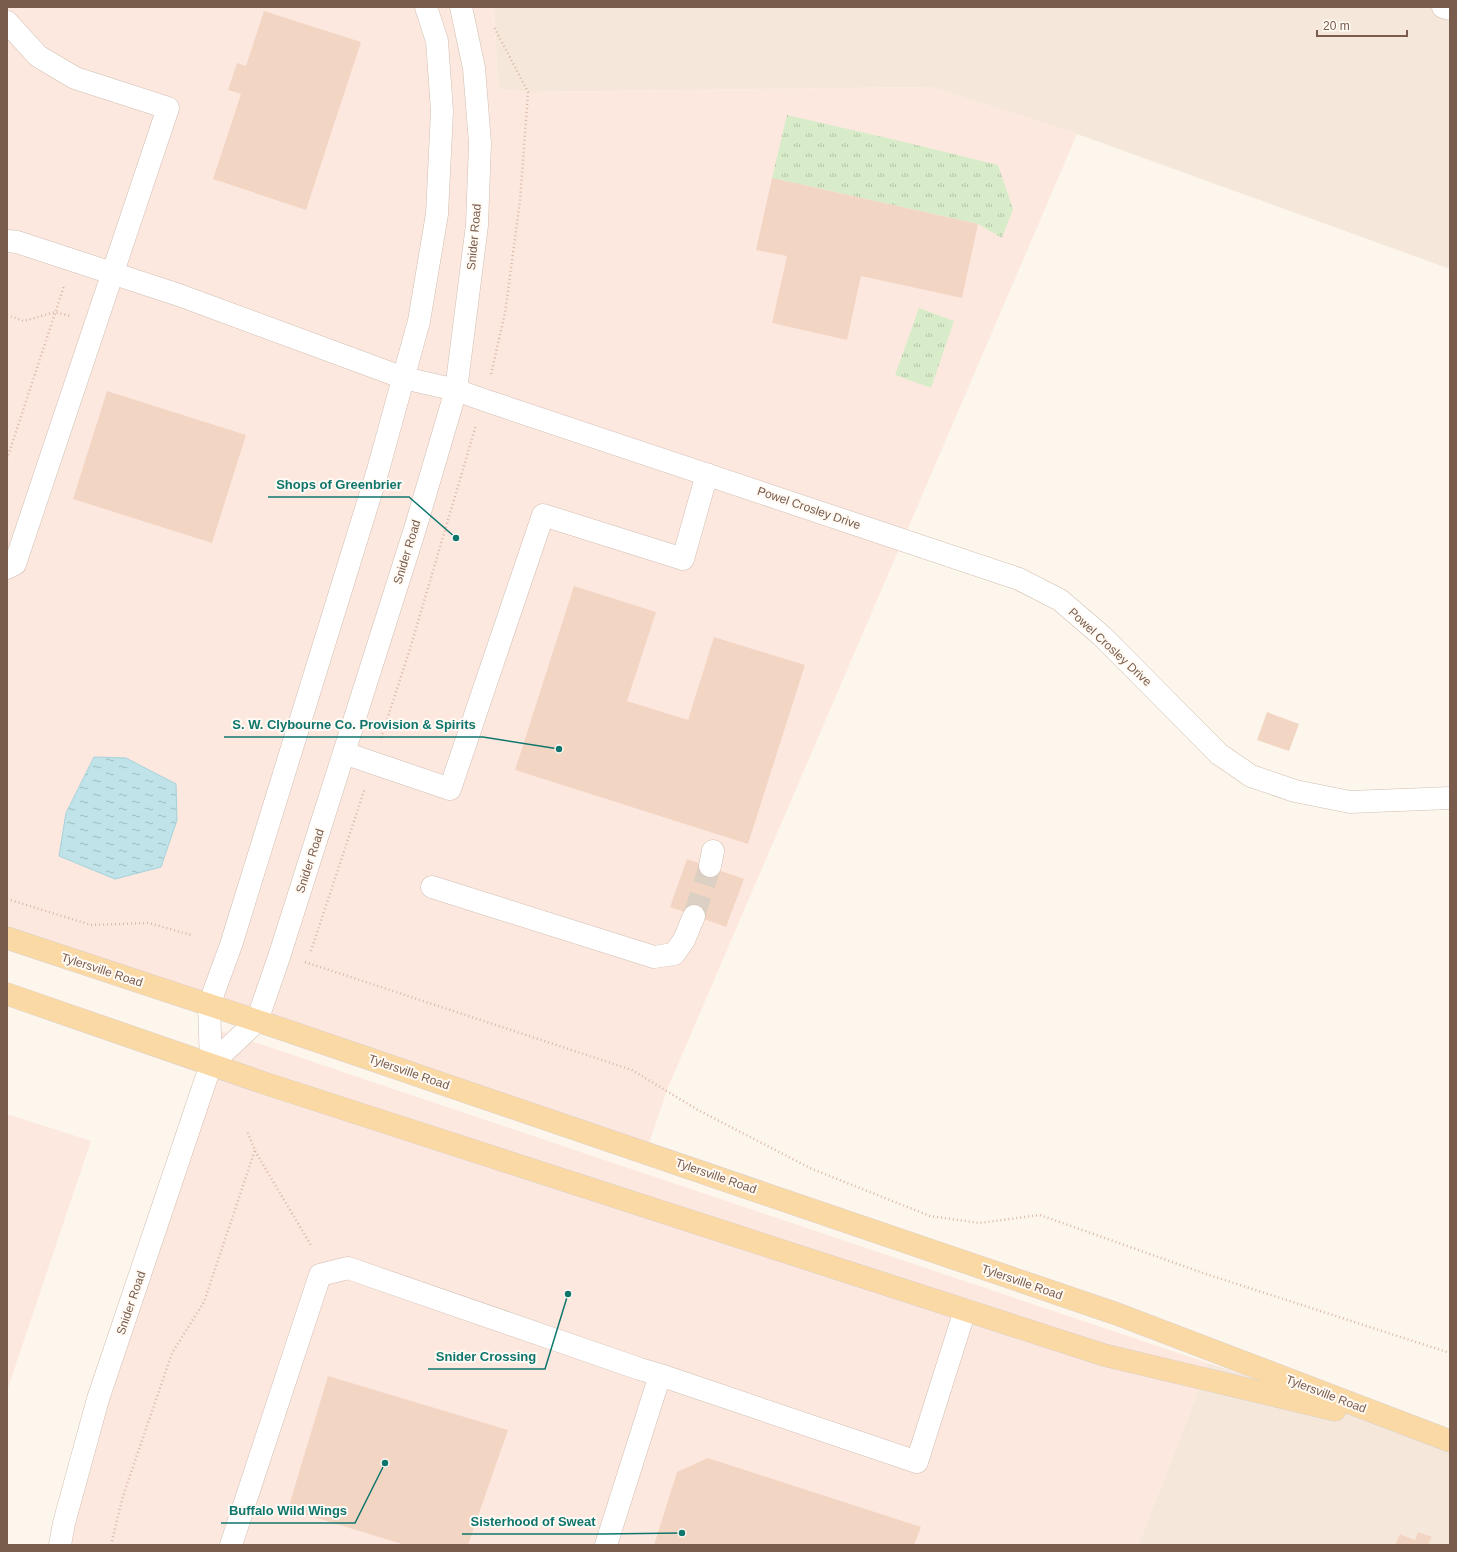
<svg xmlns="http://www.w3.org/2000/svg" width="1457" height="1552" font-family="Arial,sans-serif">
<defs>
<pattern id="grass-tufts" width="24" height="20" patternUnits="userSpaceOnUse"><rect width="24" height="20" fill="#d8ecc9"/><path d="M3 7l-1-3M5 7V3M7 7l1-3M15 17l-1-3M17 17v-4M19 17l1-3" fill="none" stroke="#b4c2a5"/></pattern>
<pattern id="water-ripples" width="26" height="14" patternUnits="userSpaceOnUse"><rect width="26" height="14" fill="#bfe3e8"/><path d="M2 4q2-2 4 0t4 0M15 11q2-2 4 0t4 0" fill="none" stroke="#a0bbbe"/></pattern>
</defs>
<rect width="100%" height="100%" fill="#fdf6ec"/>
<!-- residential -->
<path fill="#f5e8da" d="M494 7H1450V269L1077 134 931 87 528 92 498 89Z
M1208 1363 1450 1441V1545H1138L1187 1420Z"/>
<!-- commercial -->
<path fill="#fde8e0" d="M7 7H494L498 89 528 92 931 87 1077 134 667 1090 646 1152 7 941Z
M221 1031 1208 1363 1187 1420 1138 1545H62Z
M7 1114 91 1141 7 1391Z"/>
<!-- grass -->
<path fill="url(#grass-tufts)" d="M787 115 896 140 998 165 1013 209 1002 238 978 224 772 178Z
M919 308 954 321 931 388 895 375Z"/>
<!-- water -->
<path fill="url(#water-ripples)" stroke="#a5d3da" d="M94 757 126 758 176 784 177 820 161 867 115 879 59 856 66 813Z"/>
<!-- building -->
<path fill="#f3d5c3" d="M264 11 361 42 306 210 213 179 241 94 228 90 237 63 246 66Z
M772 178 978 224 962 298 861 276 847 340 772 323 787 256 756 250Z
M107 391 246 435 212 543 73 499Z
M574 586 656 612 627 701 688 720 714 637 805 665 748 844 515 770Z
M1267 712 1299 724 1289 751 1257 740Z
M687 859 744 879 726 927 670 907Z
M328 1376 508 1430 468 1545H405L288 1509Z
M708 1458 921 1527 914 1545H654L677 1472Z
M1418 1532 1432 1537 1428 1545H1395L1400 1534 1415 1540Z"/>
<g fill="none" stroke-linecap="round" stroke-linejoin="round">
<!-- minor-tunnel -->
<path stroke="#dcd0c4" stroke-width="22" stroke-dasharray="22 11" stroke-linecap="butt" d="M694 916 710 866"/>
<!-- minor casing -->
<g stroke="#d1beb0" stroke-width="23">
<path id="minor" d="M1443 7 1450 9
M7 22 38 56 75 78 168 108 15 564 7 568
M7 241 17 242 179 295 404 378 456 390 484 400 1019 579 1060 600 1102 636 1219 754 1251 776 1295 791 1350 802 1450 798
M344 753 450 789 543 515 683 559 707 474
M710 866 713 851
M432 887 654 957 674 954 684 940 694 916
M211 1064 257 1021 279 957 415 529 456 390 477 225 480 143 474 68 461 7
M660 1375 917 1462 965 1310
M60 1545 64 1523 98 1399 211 1064 209 1005 231 945 378 470 419 321 437 214 442 111 437 41 426 7
M231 1545 320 1275 348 1268 640 1369 660 1375 606 1545"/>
</g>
<!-- major casing -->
<g stroke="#dad1cd" stroke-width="23">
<path id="major" d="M7 938 282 1029 1117 1314 1450 1441
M7 994 264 1083 1104 1355 1335 1410"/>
</g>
<!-- path -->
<path stroke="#d9b8a5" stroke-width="2.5" stroke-dasharray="1 3" stroke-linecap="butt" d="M7 315 24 321 55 312 70 316
M491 374 505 313 520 201 528 92 494 27
M7 459 64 286
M381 738 410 649 476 425
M7 899 91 925 149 923 191 935
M311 951 365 788
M305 962 632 1070 698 1110 812 1169 930 1216 979 1223 1040 1215 1203 1273 1450 1353
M255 1151 312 1247
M111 1545 123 1496 172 1353 204 1302 255 1150 247 1131"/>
<!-- minor -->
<use href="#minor" stroke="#fff" stroke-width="22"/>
<!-- major -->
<use href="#major" stroke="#fbd9a5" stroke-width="22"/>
</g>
<g text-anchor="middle" stroke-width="4" stroke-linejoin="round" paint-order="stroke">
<!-- street labels -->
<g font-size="12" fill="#7a5c4d" stroke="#fffaf3">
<text transform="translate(474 237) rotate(-85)" y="4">Snider Road</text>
<text transform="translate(809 508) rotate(19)" y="4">Powel Crosley Drive</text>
<text transform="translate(407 552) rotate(-73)" y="4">Snider Road</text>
<text transform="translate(1110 647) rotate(43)" y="4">Powel Crosley Drive</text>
<text transform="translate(310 861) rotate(-72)" y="4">Snider Road</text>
<text transform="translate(102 970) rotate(18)" y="4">Tylersville Road</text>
<text transform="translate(409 1072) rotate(19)" y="4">Tylersville Road</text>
<text transform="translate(716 1176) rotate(19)" y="4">Tylersville Road</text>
<text transform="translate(1022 1282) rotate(19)" y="4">Tylersville Road</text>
<text transform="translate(131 1303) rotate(-71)" y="4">Snider Road</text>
<text transform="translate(1326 1394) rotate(21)" y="4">Tylersville Road</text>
</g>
</g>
<!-- callouts -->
<path fill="none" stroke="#0f766e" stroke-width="1.5" d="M456 538L409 497H268M559 749L483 737H224M568 1294L545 1369H428M385 1463L355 1523H221M682 1533L603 1534H462"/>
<g fill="#0f766e" stroke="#fffaf3" stroke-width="1.5">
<circle cx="456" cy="538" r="4"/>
<circle cx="559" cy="749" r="4"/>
<circle cx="568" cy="1294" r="4"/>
<circle cx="385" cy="1463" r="4"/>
<circle cx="682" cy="1533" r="4"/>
</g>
<g font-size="13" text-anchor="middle" font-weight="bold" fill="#0f766e" stroke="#fffaf3" stroke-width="4" stroke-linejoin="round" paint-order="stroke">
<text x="339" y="489">Shops of Greenbrier</text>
<text x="354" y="729">S. W. Clybourne Co. Provision &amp; Spirits</text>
<text x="486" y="1361">Snider Crossing</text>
<text x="288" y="1515">Buffalo Wild Wings</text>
<text x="533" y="1526">Sisterhood of Sweat</text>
</g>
<!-- border -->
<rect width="1457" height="1552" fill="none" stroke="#7a5c4d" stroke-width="16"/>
<!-- scale -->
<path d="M1317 30v6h90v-6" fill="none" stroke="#7a5c4d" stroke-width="2"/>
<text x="1323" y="30" font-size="12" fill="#7a5c4d" stroke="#fffaf3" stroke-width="3" paint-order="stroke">20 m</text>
</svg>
